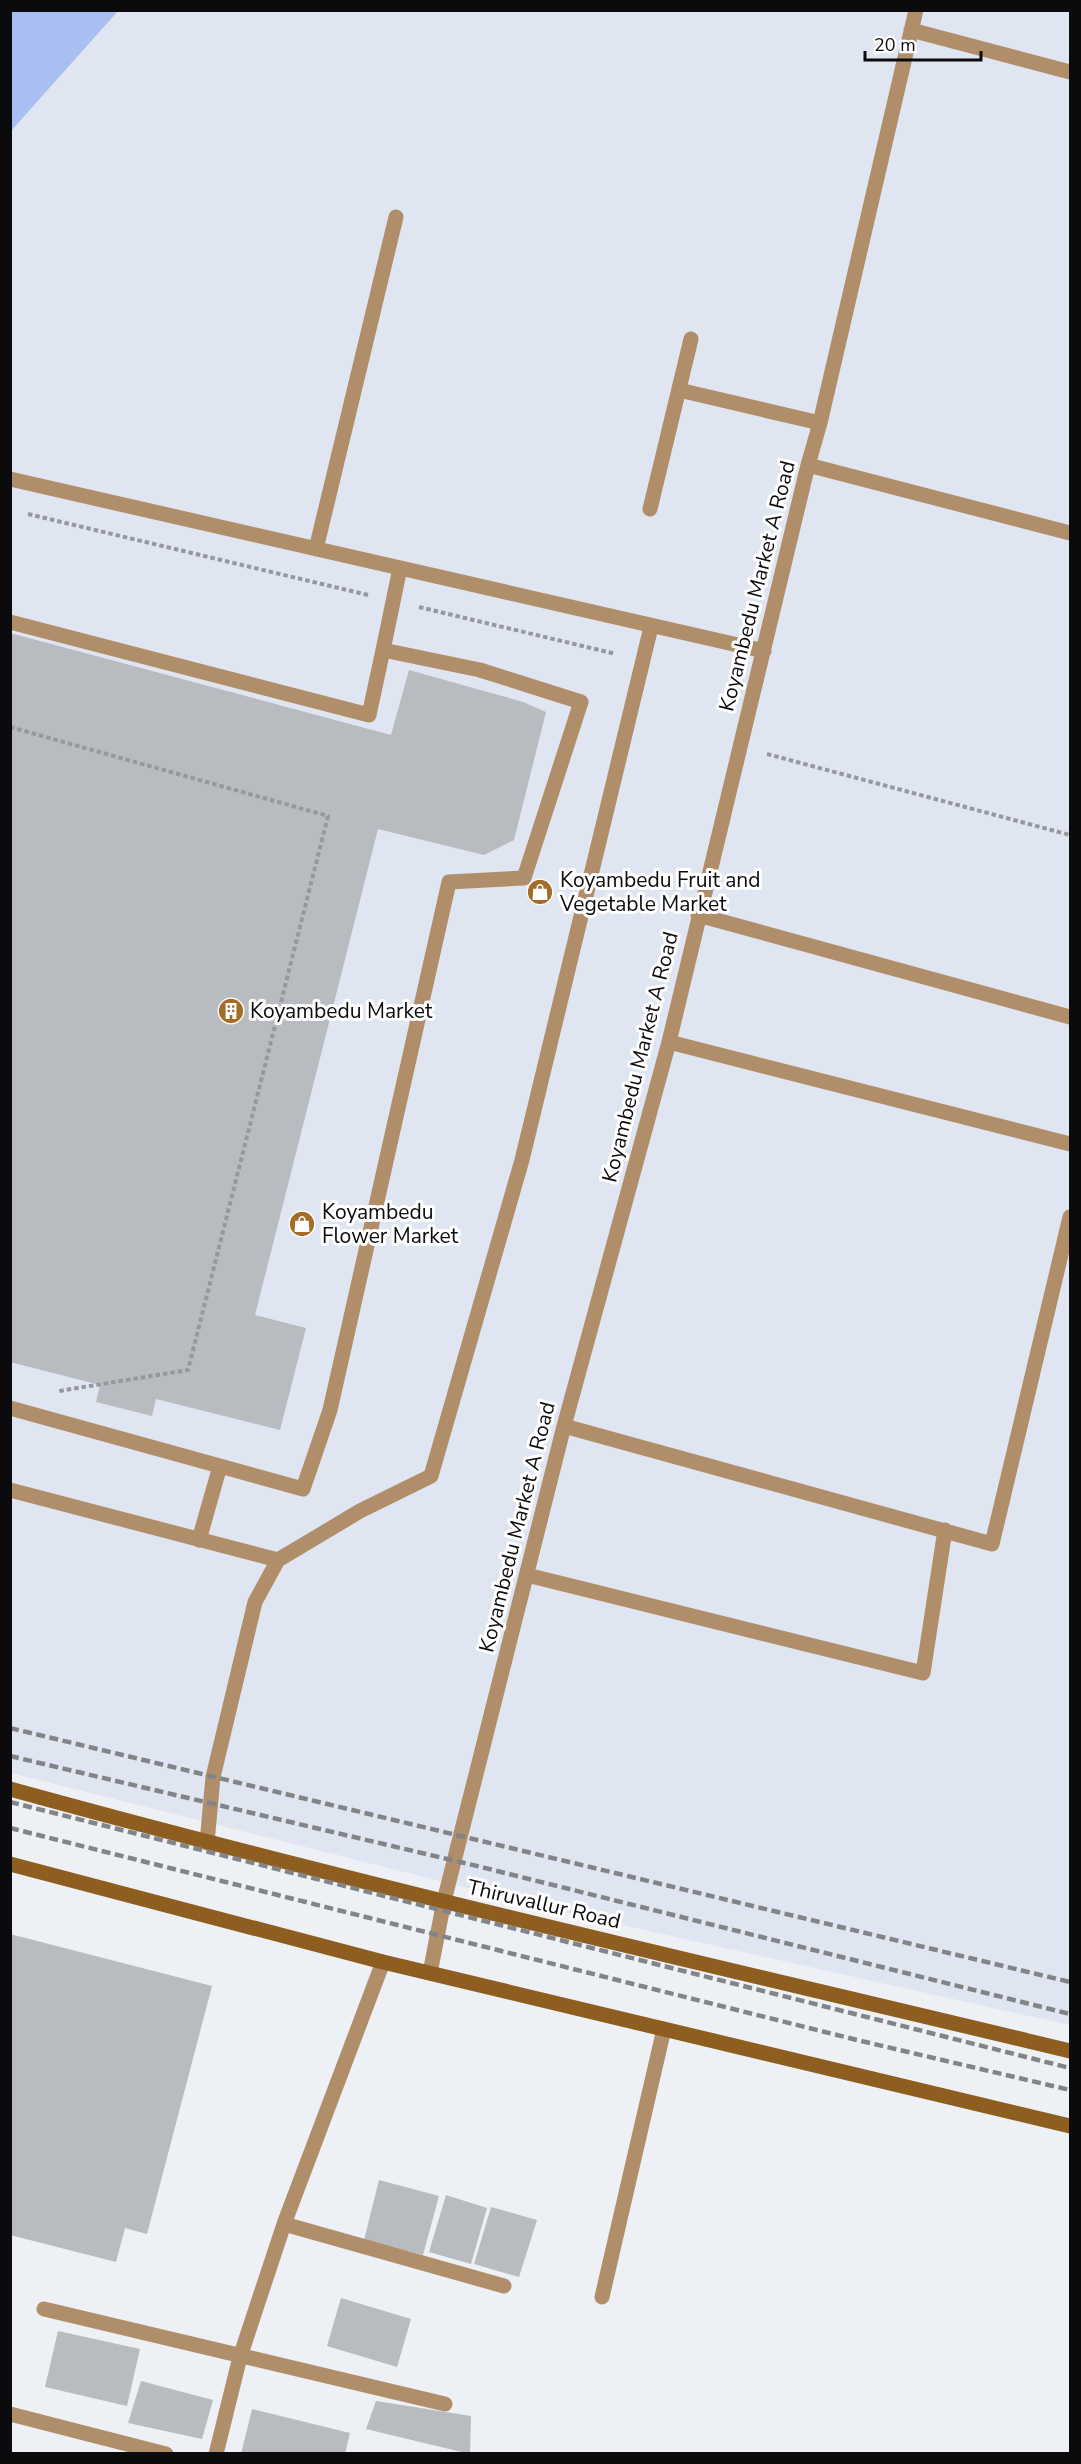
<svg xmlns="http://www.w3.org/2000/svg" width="1081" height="2464" font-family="'Nunito Sans',sans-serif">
<rect width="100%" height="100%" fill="#edf0f5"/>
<!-- built -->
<path fill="#dfe5f1" d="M10 11H1070V2025L568 1913 11 1773Z"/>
<!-- green -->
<path fill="#a9bff1" d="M11 10 118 11 11 131 10 11Z"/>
<!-- building -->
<path fill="#b8bbc0" d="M10 633 391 735 409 670 523 702 546 712 514 840 484 855 378 829 255 1315 306 1328 280 1430 156 1399 152 1416 96 1402 100 1385 10 1362Z
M10 1934 212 1986 147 2234 125 2228 116 2262 10 2235Z
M379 2180 439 2196 423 2255 364 2240Z
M446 2195 487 2208 471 2264 429 2252Z
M491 2207 537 2220 519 2277 474 2264Z
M341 2298 411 2319 397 2367 327 2346Z
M58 2331 140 2349 127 2406 45 2387Z
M141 2381 213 2400 202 2439 128 2423Z
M376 2401 471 2416 470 2454 366 2429Z
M252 2409 350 2433 345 2454H241Z"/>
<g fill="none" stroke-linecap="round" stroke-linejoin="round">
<!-- path -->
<path stroke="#96989c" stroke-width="4" stroke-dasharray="4.5 3" stroke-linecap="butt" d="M28 514 368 595
M419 607 616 654
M10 727 328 816 188 1370 59 1391
M767 754 1070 835"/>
<!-- lane -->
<path stroke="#b08e69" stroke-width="15" d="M911 30 1070 72
M679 390 820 423
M808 465 1070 533
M10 479 764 651
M650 509 691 339
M316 549 396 217
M10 622 369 715 383 650 480 670 581 702 524 878 449 882 330 1410 303 1489 10 1408
M383 650 400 568
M698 915 1070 1017
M669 1042 1070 1144
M564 1426 992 1544 1070 1217
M10 1490 278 1560
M199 1540 220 1466
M527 1575 923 1673 945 1530
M207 1843 213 1777 255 1602 278 1560 360 1511 431 1476 522 1160 651 627
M430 1973 444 1901 564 1426 669 1042 808 465 820 423 916 10
M602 2297 664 2029"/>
<!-- street -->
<path stroke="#b08e69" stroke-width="15" d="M284 2224 504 2286
M44 2309 445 2404
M10 2414 166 2454
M216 2454 240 2357 284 2224 383 1962"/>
<!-- secondary -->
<path stroke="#8e5e20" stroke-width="15" d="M10 1789C361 1886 716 1966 1070 2051
M10 1864 383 1962 1070 2126"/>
<!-- rail -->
<path stroke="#828487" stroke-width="4.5" stroke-dasharray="9 4.5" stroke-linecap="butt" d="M10 1728 1070 1982
M10 1756 477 1866 1070 2014
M10 1802 1070 2068
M10 1828 857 2040 1070 2090"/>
</g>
<!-- icons -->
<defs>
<g id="shop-disc" transform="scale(1.35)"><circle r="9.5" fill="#a36d27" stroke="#fff"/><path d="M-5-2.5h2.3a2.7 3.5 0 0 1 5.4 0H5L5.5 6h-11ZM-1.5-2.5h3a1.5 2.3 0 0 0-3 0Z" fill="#fff"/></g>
<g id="building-disc" transform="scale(1.35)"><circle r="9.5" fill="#a36d27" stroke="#fff"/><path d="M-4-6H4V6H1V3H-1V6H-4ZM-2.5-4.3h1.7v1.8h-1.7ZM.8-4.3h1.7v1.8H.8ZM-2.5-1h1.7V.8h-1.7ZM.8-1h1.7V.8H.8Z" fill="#fff"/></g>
</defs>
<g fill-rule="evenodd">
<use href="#shop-disc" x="540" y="892"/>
<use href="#building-disc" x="231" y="1011"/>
<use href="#shop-disc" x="302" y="1224"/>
</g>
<g text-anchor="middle" stroke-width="6" stroke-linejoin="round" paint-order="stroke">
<!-- street labels -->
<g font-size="21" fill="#0b0b0d" stroke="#fff">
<text transform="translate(757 586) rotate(-76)" y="7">Koyambedu Market A Road</text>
<text transform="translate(640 1057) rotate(-76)" y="7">Koyambedu Market A Road</text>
<text transform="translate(517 1527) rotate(-76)" y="7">Koyambedu Market A Road</text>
<text transform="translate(544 1904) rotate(13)" y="7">Thiruvallur Road</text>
</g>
<!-- poi labels -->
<g font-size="21" fill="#0b0b0d" stroke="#fff" text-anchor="start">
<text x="560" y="887">Koyambedu Fruit and<tspan x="560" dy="24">Vegetable Market</tspan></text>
<text x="250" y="1018">Koyambedu Market</text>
<text x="322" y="1219">Koyambedu<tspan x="322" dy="24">Flower Market</tspan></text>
</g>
</g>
<!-- border -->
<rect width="1081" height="2464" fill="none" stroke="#0b0b0d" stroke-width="24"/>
<!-- scale -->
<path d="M865 51v9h116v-9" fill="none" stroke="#0b0b0d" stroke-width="3"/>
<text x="874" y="51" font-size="18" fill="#0b0b0d" stroke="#ffffff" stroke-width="4.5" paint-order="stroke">20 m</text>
</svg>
